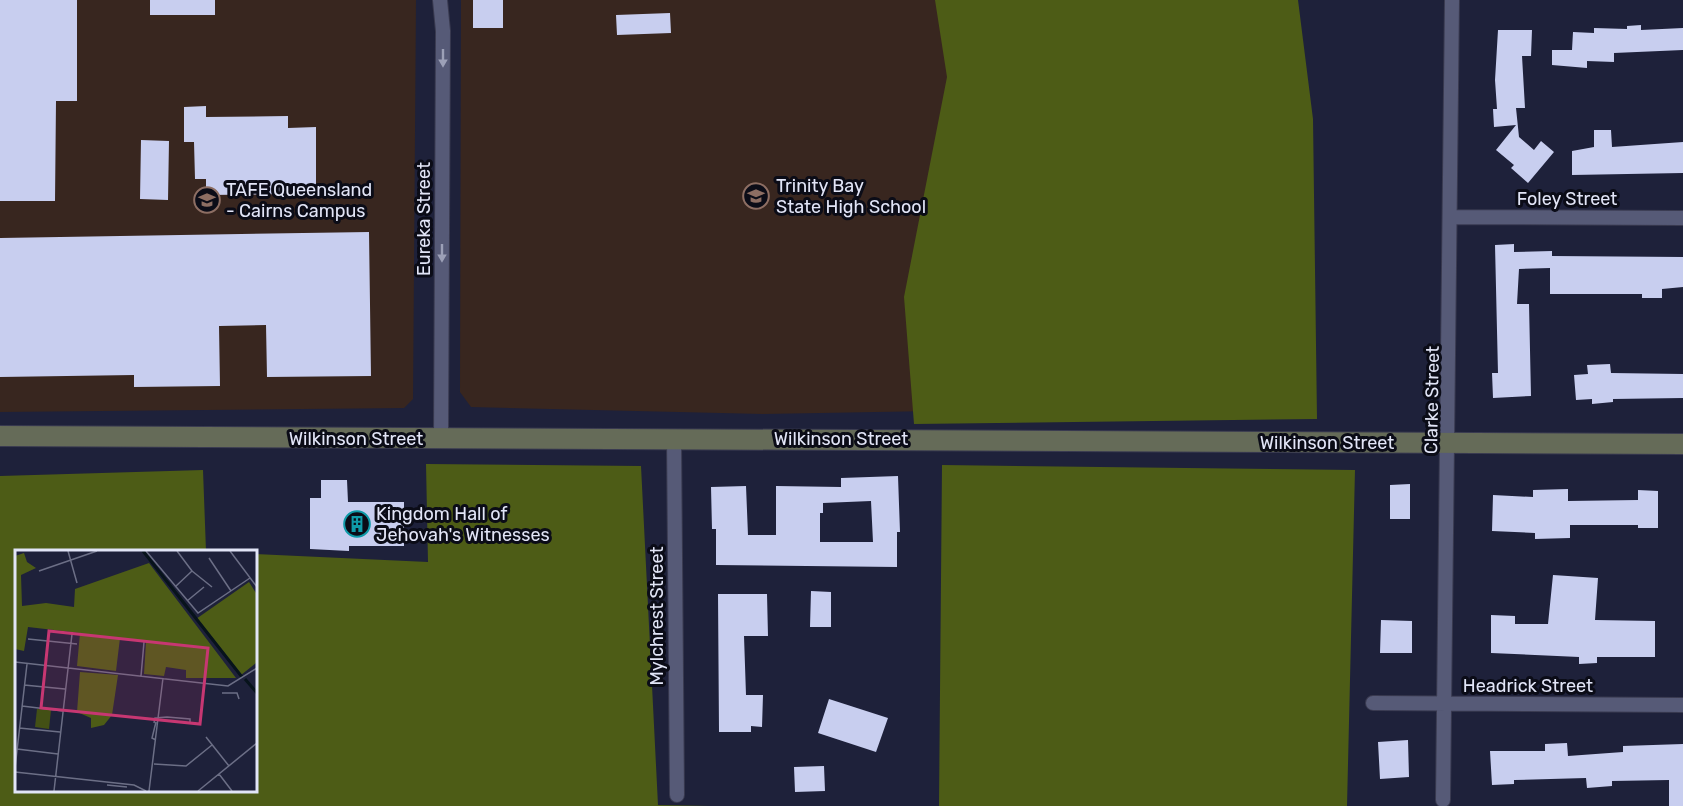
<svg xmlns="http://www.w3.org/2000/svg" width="1683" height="806" font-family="Rubik,sans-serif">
<rect width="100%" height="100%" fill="#1e213a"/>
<!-- education -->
<path fill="#38261f" d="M0 0H416L413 399 404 408 0 412Z
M461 0H1055L1048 409 763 414 471 407 460 392Z"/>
<!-- forest -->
<path fill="#4d5c16" d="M935 0H1298L1313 119 1317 419 914 424 904 297 947 77Z
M426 464 641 466 658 805 710 806H0V476L203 470 206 551H16V790H255V554L428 562Z
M942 465 1355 470 1347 806H939Z"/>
<!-- building -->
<path fill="#c8ceef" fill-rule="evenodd" d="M0 0H77V101H56L55 201H0Z
M150 0H215V15H150Z
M473 0H503V28H473Z
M670 13 671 33 617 35 616 15Z
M1641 25V30L1683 28V50L1614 53V62L1587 61V68L1552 65V50H1572L1573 32 1594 33V28L1627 29V26Z
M1498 30H1532L1531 56H1522L1525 108H1516L1519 137 1534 150 1541 141 1554 152 1528 183 1511 168 1514 165 1496 150 1516 125 1494 127 1493 109H1497L1495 80Z
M206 106V117L288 116V128L316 127V185L286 186V194L206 195V179H195L194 142H184V107Z
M1594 130H1611L1612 147 1683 142V173L1572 175V151L1594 147Z
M141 140 169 141 168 200 140 199Z
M369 232 371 376 267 377 266 325 219 326 220 386 134 387V375L0 377V238Z
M1514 244V252L1552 251V256L1683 257V287L1662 289V298H1642V294H1550V268L1519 269 1517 304H1529L1531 396 1493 398 1492 373H1498L1495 245Z
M1610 364 1611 373 1683 374V398L1613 399V402L1592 404V399L1576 400 1574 375 1588 374 1587 365Z
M898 476 900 532H897V567L716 565V529H712L711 487 746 486 748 535H776V486L841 487V478ZM871 501 873 542H820V513H823V503Z
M321 480H347L348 502H404V546H349V551L310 549V498H321Z
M1410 484V519H1390V485Z
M1568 489V501L1638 500V490L1658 491V528H1638V525H1570V538L1535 539V533L1492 531 1493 495 1533 497V490Z
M1553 575 1598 578 1595 620 1655 621V657H1597V663L1579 664V657L1491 653V615L1515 616V624H1548Z
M811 591 831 592V627H810Z
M718 594H767L768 636H744L746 695H763L762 727 751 726V732H719Z
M1381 620 1412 621V653H1380Z
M829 699 888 718 876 752 818 733Z
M1408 740 1409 777 1380 779 1378 742Z
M1567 743 1568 756 1623 752V746L1683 744V806H1669V780L1612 781V786L1587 788 1586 778 1514 780V784L1492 785 1490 751H1545V744Z
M824 766 825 791 795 792 794 767Z"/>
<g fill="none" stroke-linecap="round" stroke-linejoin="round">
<!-- street casing -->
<g stroke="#393a50" stroke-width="16">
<path id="street" d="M440 0 443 31 441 439
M1451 217 1683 218
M674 438 677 795
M1373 703 1683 705
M1443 800 1452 0"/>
</g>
<!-- secondary casing -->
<g stroke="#393a50" stroke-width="22">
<path id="secondary" d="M0 436 1683 444"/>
</g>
<!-- street -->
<use href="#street" stroke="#565a77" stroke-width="14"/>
<!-- secondary -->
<use href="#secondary" stroke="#656b58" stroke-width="20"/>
</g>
<!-- one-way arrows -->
<defs><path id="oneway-solid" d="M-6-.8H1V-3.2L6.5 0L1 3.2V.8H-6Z" transform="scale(1.5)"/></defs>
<g fill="#9ca0b7">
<use href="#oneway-solid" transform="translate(443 58) rotate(90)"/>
<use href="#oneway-solid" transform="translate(442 253) rotate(90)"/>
</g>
<!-- icons -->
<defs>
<g id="school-ring" transform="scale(1.35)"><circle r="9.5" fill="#0b0c17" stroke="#8d6e63" stroke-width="1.5"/><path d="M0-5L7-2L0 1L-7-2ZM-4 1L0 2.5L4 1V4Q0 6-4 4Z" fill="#8d6e63"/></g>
<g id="university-ring" transform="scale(1.35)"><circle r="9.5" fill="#0b0c17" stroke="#8d6e63" stroke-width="1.5"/><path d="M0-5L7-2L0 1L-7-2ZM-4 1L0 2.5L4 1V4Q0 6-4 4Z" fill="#8d6e63"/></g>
<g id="building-ring" transform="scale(1.35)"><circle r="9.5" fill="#0b0c17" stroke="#0f9aa8" stroke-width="1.5"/><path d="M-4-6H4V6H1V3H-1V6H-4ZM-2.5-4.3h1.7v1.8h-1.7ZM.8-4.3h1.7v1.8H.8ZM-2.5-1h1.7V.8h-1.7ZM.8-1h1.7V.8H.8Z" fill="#0f9aa8"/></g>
</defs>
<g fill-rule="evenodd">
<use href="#school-ring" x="756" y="196"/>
<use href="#university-ring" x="207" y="200"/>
<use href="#building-ring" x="357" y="524"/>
</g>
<g text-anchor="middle" stroke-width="6" stroke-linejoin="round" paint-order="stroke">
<!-- poi labels -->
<g font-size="18" fill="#e2e5f7" stroke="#0b0c17" text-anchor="start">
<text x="776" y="192">Trinity Bay<tspan x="776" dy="21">State High School</tspan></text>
<text x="226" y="196">TAFE Queensland<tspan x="226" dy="21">- Cairns Campus</tspan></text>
<text x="376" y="520">Kingdom Hall of<tspan x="376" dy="21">Jehovah's Witnesses</tspan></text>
</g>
<!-- street labels -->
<g font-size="18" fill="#e2e5f7" stroke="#0b0c17">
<text x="1567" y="205">Foley Street</text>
<text transform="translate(424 219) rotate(-90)" y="6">Eureka Street</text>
<text transform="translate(1432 400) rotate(-89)" y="6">Clarke Street</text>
<text x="356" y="445">Wilkinson Street</text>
<text x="841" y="445">Wilkinson Street</text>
<text x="1327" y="449">Wilkinson Street</text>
<text transform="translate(657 616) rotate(-90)" y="6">Mylchrest Street</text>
<text x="1528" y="692">Headrick Street</text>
</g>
</g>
<!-- overview -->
<g transform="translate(15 550)">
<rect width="242" height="242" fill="#1e213a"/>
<path d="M22 159 36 160 34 179 20 177Z" fill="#435015"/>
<path d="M9 3 12 12 21 18 6 25 7 56 31 53 59 57 60 39 134 13 221 128H171V120L151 117 149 126 129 124 131 92 105 88 101 121 62 116 65 83 13 77 9 101 0 99V6ZM234 32 241 43V113L226 125 181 69ZM65 122 103 125 97 165 89 175 76 178V168L62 162Z" fill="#4d5c16"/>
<path fill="none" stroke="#07131b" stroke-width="3" d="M128 1 227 127M230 129 242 143"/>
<path fill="none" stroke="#6c6f86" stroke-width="1.5" d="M53 1 62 33M131 1 183 63 235 28M215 1 242 37M194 8 216 41M24 21 82 1M177 21 197 37M160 37 177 21 162 1M172 51 189 37M13 89 62 94M0 112 213 136 242 118M126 126 129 92M9 135 50 139M207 143H222L224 149M7 156 48 161M141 172 137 188 141 190M139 173 140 168 152 167 175 169V172M4 178 45 182M191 187 214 216M2 199 43 204M139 214 171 216 197 195M0 218 12 114M0 222 119 235 131 241M204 224 217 241M92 235 112 237M39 241 57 84M134 241 148 128M183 241 242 193"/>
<path fill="#c73772" fill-opacity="0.15" stroke="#c73772" stroke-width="3" d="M34 81 193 98 185 174 26 158Z"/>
<rect width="242" height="242" fill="none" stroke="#e2e5f7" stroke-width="3"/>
</g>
</svg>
